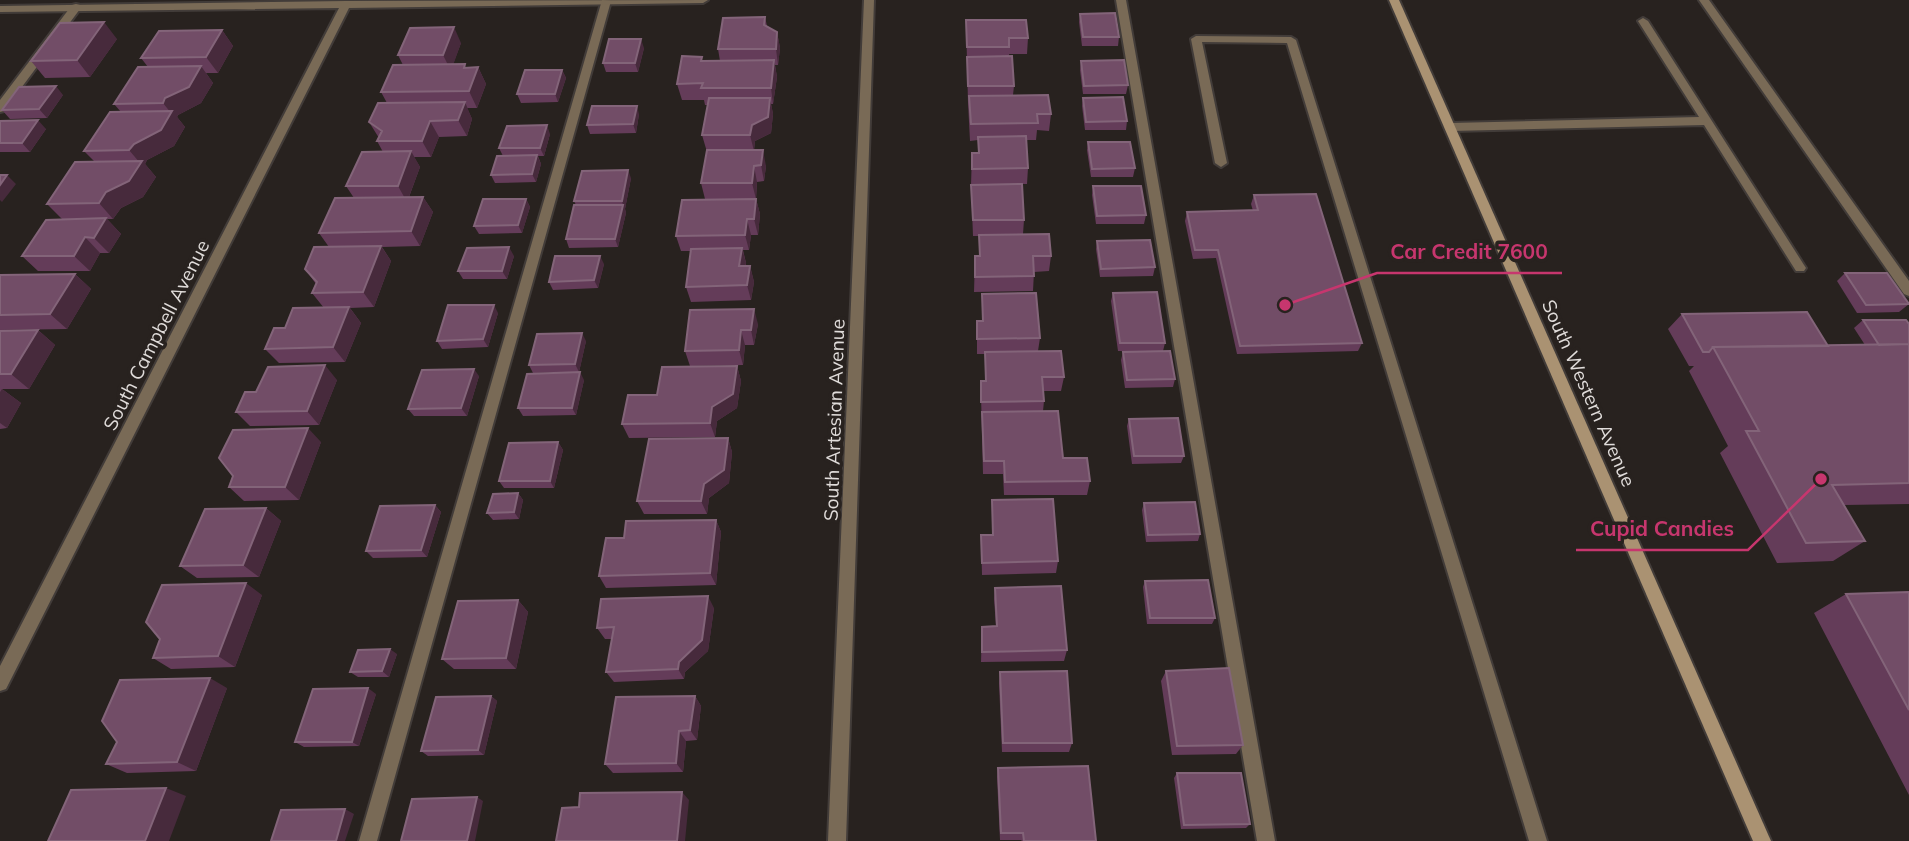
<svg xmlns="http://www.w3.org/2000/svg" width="1909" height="841" font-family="Mulish,sans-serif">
<rect width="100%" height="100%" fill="#28221f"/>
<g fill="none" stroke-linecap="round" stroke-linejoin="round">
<!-- service casing -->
<g stroke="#423c39" stroke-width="4">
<path id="service" d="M602 0 611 1 377 841H359Z
M1116 0H1126L1275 841H1257Z
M1699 0H1709L1909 281V296L1904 294Z
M76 4 80 5V9L4 111 0 112V100L72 5Z
M1643 18 1648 21 1804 265 1806 268 1804 271H1796L1704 125 1451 131 1445 127 1451 123 1699 117 1638 21Z
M1196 36 1291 37 1296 40 1547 841H1529L1287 43 1202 42 1227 163 1221 167 1215 163 1191 39Z"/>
</g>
<!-- minor casing -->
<g stroke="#423c39" stroke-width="4">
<path id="minor" d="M708 0 703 3 349 8 6 689 0 691V666L339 8 0 12V6L346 1Z
M864 0H874L846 841H828Z"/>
</g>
<!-- secondary casing -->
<g stroke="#423c39" stroke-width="4">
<path id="secondary" d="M1389 0H1399L1771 841H1753Z"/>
</g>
<!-- service -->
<use href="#service" fill="#796a56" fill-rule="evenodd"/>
<!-- minor -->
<use href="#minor" fill="#796a56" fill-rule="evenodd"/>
<!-- secondary -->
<use href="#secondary" fill="#aa9272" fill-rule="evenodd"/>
</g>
<!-- wall -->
<path fill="#643c59" d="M1080 14 1119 37 1118 46H1082L1079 22Z
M765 17 767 26 777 32 780 48 778 65H775L777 77 773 104H771L773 114 771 133 755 141 754 150 766 166 764 181 757 182 756 199 760 214 758 235H751L749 250H743L746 263V266H750L754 282 751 300 691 302 686 287 691 251H681L676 236 705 199 701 183 707 152 702 135 708 105H705L704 100H682L677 84 703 61H720L718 49Z
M966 20 1028 38 1027 54H1009L1014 86 1013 95 1051 114 1049 131 1037 130 1036 140H1026L1028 168 1027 184H1022L1024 220 1023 234 1051 256 1049 271 1034 272 1033 291 974 292 975 256H979V236H973L971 185 972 153H978V140L970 141 968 103Z
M222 30 233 46 218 73H206L213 83 201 103 178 115 177 117 185 127 174 146 147 160 145 164 156 177 143 197 121 208 113 219H107L121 234 109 253H100L90 271H38L22 256 62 219 47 204 94 161 84 151 121 112 114 104 148 67 141 58Z
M117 39 90 77 45 78 31 61Z
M461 43 453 64 467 68 478 67 486 84 477 108H467L472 119 467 136 439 137 431 157H414L420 167 409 197H423L433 212 420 246 382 247 391 261 374 307 350 308 361 323 345 362 279 363 265 349 285 328 324 308 312 293 316 284 305 269 329 247 319 233 354 198 346 186 383 152 377 141 379 138 369 122 387 103 381 92 403 65 398 55Z
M644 48 638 72H606L603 63Z
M1081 61 1128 85 1126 94H1083L1080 70Z
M562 70 566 78 558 102 521 103 517 94Z
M63 95 47 118 10 119 2 110Z
M1083 98 1127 121 1126 130H1085L1082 106Z
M639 114 636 133 590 134 587 125Z
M0 121 46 129 30 152H0Z
M550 134 544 156H538L541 164 536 182 495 183 491 175 503 156 499 148Z
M1088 142 1135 168 1133 177H1091L1087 150Z
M631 178 625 209 626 213 618 247 569 248 566 239 576 205 574 201Z
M1093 186 1146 215 1144 224H1096L1092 195Z
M1254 195 1362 343 1358 351 1237 354 1216 258 1193 259 1185 221 1187 212 1253 211 1251 204Z
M526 199 530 207 522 233 479 234 474 226Z
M1097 241 1155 267 1153 276 1100 277 1096 249Z
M514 256 507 279H463L458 271Z
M604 264 598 288 553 290 549 282Z
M1845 273 1909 304 1899 312 1857 313 1837 281Z
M75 274 91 289 67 329 0 330V275Z
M1113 293 1165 343 1163 351H1118L1111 301Z
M982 294 1040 338 1038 351 1064 377 1061 391H1043L1044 401 1043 411 1063 458 1090 481 1087 495H1004L1003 474H983L981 395V381H985V354H977V321H982Z
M498 313 488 347 442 349 437 341Z
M1682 314 1828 346 1865 345 1854 328 1863 320 1909 324V504L1844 505 1865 541 1833 561 1777 563 1720 453 1728 446 1689 371 1694 366H1689L1668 329Z
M758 324 754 345H745L743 365 690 366 685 351Z
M38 330 55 345 29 389H2L21 403 7 428 0 429V331Z
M586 341 579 372 533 373 529 365Z
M1123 352 1175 379 1173 387 1125 388 1121 360Z
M737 366 741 381 737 408 717 421 715 437 629 438 622 424 657 395Z
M479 376 467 416H414L408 409Z
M337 380 319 425 250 426 236 412 256 392Z
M584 380 576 415 523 416 518 408Z
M1129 419 1184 456 1181 463 1132 464 1127 426Z
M728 438 732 452 729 483 709 498 707 514H644L637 501Z
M321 442 299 500 244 501 229 487Z
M558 442 563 450 554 488H504L499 481Z
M518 493 523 500 519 519 493 520 487 513Z
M992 500 1058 561 1056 573 982 575 981 535H992Z
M1144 503 1200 534 1198 541 1146 542 1142 510Z
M435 505 441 512 427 557 373 558 366 551Z
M266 508 281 521 259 577 197 578 180 566Z
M716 520 721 532 716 585 606 588 599 576 624 538Z
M1145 581 1215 618 1212 624H1147L1143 587Z
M995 588 1067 650 1064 661 981 662 982 627 996 626 994 599Z
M1909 592V795L1814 613 1846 594Z
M262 595 235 667 171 669 153 658Z
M518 600 528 612 516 669H454L442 659Z
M714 608 708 651 685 672 684 679 614 682 606 672 612 639H605L597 628Z
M397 654 389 677H358L350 672Z
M1166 671 1243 745 1236 754 1172 755 1161 681Z
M1000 672 1072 743 1069 752H1002L999 683Z
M227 688 196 771 127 773 106 764Z
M376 694 359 746 304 747 295 742Z
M491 696 497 701 484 755 428 756 421 751Z
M695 696 701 706 697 740 686 741 683 772 613 773 605 764Z
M998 768 1096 841H1022L1021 840H1000L997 777Z
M1177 773 1250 824 1246 828 1181 829 1174 778Z"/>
<!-- shaded-wall -->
<path fill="#472a3c" d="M104 22 117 39 90 77 77 60Z
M454 27 461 43 451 71 443 55Z
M222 30 233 46 218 73 206 57Z
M777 32 780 48 778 65 776 49Z
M641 39 644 48 638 72 635 63Z
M774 60 777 77 773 104 771 88Z
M201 66 213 83 201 103 178 115 177 117 185 127 174 146 147 160 145 164 156 177 143 197 121 208 113 219 99 203 106 192 140 163 129 150 134 144 171 113 163 103 165 98Z
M478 67 486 84 477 108 469 91Z
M562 70 566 78 558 102 555 94Z
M56 86 63 95 47 118 39 109Z
M770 98 773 114 771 133 755 141 754 151 750 135 752 125Z
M465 102 472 119 467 136 458 120Z
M637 106 639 114 636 133 633 124Z
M38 120 46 129 30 152 22 143Z
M430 121 439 137 431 157 422 141Z
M547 125 550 134 544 156 540 148Z
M763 150 766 166 764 181 761 165Z
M411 151 420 167 407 202 398 186Z
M537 155 541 164 536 182 532 174Z
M754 166 757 182 756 199 752 183Z
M628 170 631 178 625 209 626 213 618 247 615 239 623 205 622 201Z
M7 175 16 184 2 202 0 200V185Z
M423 197 433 212 420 246 411 231Z
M526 199 530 207 522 233 518 225Z
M756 199 760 214 758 235 754 219Z
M106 218 121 234 109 253 94 238Z
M747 219 751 235 749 250 745 235Z
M85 237 100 253 90 271 74 256Z
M381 246 391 261 374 307 363 292Z
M509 247 514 256 507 279 502 271Z
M742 248 746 263 743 282 739 266Z
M600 256 604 264 598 288 594 280Z
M750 266 754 282 751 300 747 285Z
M75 274 91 289 67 329 50 314Z
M494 305 498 313 488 347 483 339Z
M349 307 361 323 345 362 333 347Z
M754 309 758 324 754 345 751 330Z
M38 330 55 345 29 389 11 374Z
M741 330 745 345 743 365 739 350Z
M582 333 586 341 579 372 575 364Z
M325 365 337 380 319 425 307 411Z
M737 366 741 381 737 408 717 421 715 437 710 423 712 407Z
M474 369 479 376 467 416 461 408Z
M580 372 584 380 576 415 572 408Z
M2 389 21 403 7 428 0 423V392Z
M308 428 321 442 299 500 285 487Z
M728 438 732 452 729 483 709 498 707 514 701 501 704 484Z
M558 442 563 450 554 488 550 481Z
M518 493 523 500 519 519 514 512Z
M435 505 441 512 427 557 421 550Z
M266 508 281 521 259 577 243 565Z
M716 520 721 532 716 585 710 573Z
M246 583 262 595 235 667 218 656Z
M708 596 714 608 708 651 685 672 684 679 678 669 679 662Z
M518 600 528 612 516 669 506 658Z
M390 649 397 654 389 677 382 671Z
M210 678 227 688 196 771 177 762Z
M368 688 376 694 359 746 352 742Z
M491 696 497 701 484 755 478 750Z
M695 696 701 706 697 740 690 730Z
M679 731 686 741 683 772 676 763Z
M166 788 186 796 169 841H145Z
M682 792 689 800 685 841H677Z
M477 797 483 801 475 841H467Z
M345 809 354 814 345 841H336Z"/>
<!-- building -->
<path fill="#724d67" stroke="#836479" stroke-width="2" d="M1115 13 1119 37H1083L1080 14Z
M765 17 764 25 777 32 776 49H718L723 18Z
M966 20H1026L1028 38H1009V47H967Z
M104 22 77 60 31 61 60 23Z
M454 27 443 55H398L410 28Z
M222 30 206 57 141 58 159 31Z
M609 39H641L635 63H603Z
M682 56 702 57 701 61 774 60 771 88H701L703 83 677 84Z
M1012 56 1014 86H968L967 57Z
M1124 60 1128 85 1084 86 1081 61Z
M465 64 464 68 478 67 469 91 381 92 393 65Z
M201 66 189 87 165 98 163 103 114 104 138 67Z
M525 70H562L555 94H517Z
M56 86 39 109 2 110 19 87Z
M1048 95 1051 114H1037L1038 123 971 124 969 96Z
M1123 97 1127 121 1086 122 1083 98Z
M709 98H770L768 117 752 125 750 135H702Z
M465 102 458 120 430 121 422 141H377L382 131 369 122 378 103Z
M592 106H637L633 124 587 125Z
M172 111 161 130 134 144 129 150 84 151 110 112Z
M38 120 22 143H0V121Z
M547 125 540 148H499L507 126Z
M1026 136 1028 168 972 169V153H979L978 137Z
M1088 142H1130L1135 168 1092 169Z
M707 150H763L761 165 754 166 752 183H701Z
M411 151 398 186H346L362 152Z
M537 155 532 174 491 175 497 156Z
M142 161 129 181 106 192 99 203 47 204 75 162Z
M628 170 622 201H574L582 171Z
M0 175H7L0 185Z
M1022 184 1024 220H973L971 185Z
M1093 186H1141L1146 215 1097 216Z
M1316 194 1362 343 1240 346 1218 250H1195L1187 212 1258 210 1254 195Z
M423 197 411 231 319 233 335 198Z
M483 199H526L518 225 474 226Z
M756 199 754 219H747L745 235 676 236 682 200Z
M574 205H623L615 239H566Z
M106 218 94 238 85 237 74 256H22L46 220Z
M1049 234 1051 256H1033L1034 276 975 277V256H980L979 235Z
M1150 240 1155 267 1101 269 1097 241Z
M381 246 363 292 312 293 317 282 305 269 314 247Z
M509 247 502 271H458L467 248Z
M742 248 739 266H750L747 285 686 287 691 249Z
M555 256H600L594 280 549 282Z
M1845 273H1887L1909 304 1866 305Z
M75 274 50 314 0 315V275Z
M1157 292 1165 343H1120L1113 293Z
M1036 293 1040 338 977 339V321H983L982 294Z
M448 305H494L483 339 437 341Z
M349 307 333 347 265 349 274 328H285L293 308Z
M754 309 751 330H741L739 350 685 351 690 310Z
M1807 312 1828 346 1713 347 1709 352H1703L1682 314Z
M1863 320H1906L1909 324V344L1879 345Z
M38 330 11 374H0V331Z
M582 333 575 364 529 365 537 334Z
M1909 344V483L1832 485 1865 541 1806 543 1746 431H1759L1713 347Z
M1061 351 1064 377H1042L1044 401 981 402V381H986L985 352Z
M1170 351 1175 379 1127 380 1123 352Z
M325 365 307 411 236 412 245 392H256L268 367Z
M737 366 733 394 712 407 710 423 622 424 628 395H657L662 367Z
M474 369 461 408 408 409 422 370Z
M580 372 572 408H518L527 374Z
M1058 411 1063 458H1087L1090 481 1005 482 1004 461H984L982 412Z
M1178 418 1184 456H1134L1129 419Z
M308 428 285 487H229L233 476 219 458 233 430Z
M728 438 724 470 704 484 701 501H637L649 439Z
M558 442 550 481H499L509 443Z
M518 493 514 512 487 513 493 494Z
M1053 499 1058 561 982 563 981 535H993L992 500Z
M1195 502 1200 534 1148 535 1144 503Z
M435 505 421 550 366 551 380 506Z
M266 508 243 565 180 566 205 509Z
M716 520 710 573 599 576 606 538H624L626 521Z
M1208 580 1215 618H1150L1145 581Z
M246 583 218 656 153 658 160 639 146 622 162 585Z
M1061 586 1067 650 982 652V627L997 626 995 588Z
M1909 592V710L1846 594Z
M708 596 702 640 679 662 678 669 606 672 614 627 597 628 601 599Z
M518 600 506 658 442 659 458 601Z
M390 649 382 671 350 672 358 650Z
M1229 668 1243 745 1177 746 1166 671Z
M1067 671 1072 743H1003L1000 672Z
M210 678 177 762 106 764 117 742 102 721 120 680Z
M368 688 352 742H295L313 689Z
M491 696 478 750 421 751 436 697Z
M695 696 690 730 679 731 676 763 605 764 616 697Z
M1088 766 1096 841H1024L1023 833H1001L998 768Z
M1177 773H1241L1250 824 1184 825Z
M166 788 145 841H48L71 790Z
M682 792 677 841H556L562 808 579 807 580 793Z
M477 797 467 841H401L412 799Z
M345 809 336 841H271L281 810Z"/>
<g text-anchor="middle" stroke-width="7" stroke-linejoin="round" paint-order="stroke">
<!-- street labels -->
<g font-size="19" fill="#e1dddb" stroke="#28221f">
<text transform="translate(156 335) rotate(-63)" y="7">South Campbell Avenue</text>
<text transform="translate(1589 393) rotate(66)" y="7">South Western Avenue</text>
<text transform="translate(834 420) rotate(-88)" y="7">South Artesian Avenue</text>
</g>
</g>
<!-- callouts -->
<path fill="none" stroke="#c7366e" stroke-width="2.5" d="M1285 305L1377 273H1562M1821 479L1748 550H1576"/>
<g fill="#c7366e" stroke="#28221f" stroke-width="2.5">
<circle cx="1285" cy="305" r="7"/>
<circle cx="1821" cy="479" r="7"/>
</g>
<g font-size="21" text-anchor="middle" font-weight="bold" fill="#c7366e" stroke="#28221f" stroke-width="7" stroke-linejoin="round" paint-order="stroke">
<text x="1469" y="259">Car Credit 7600</text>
<text x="1662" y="536">Cupid Candies</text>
</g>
</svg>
